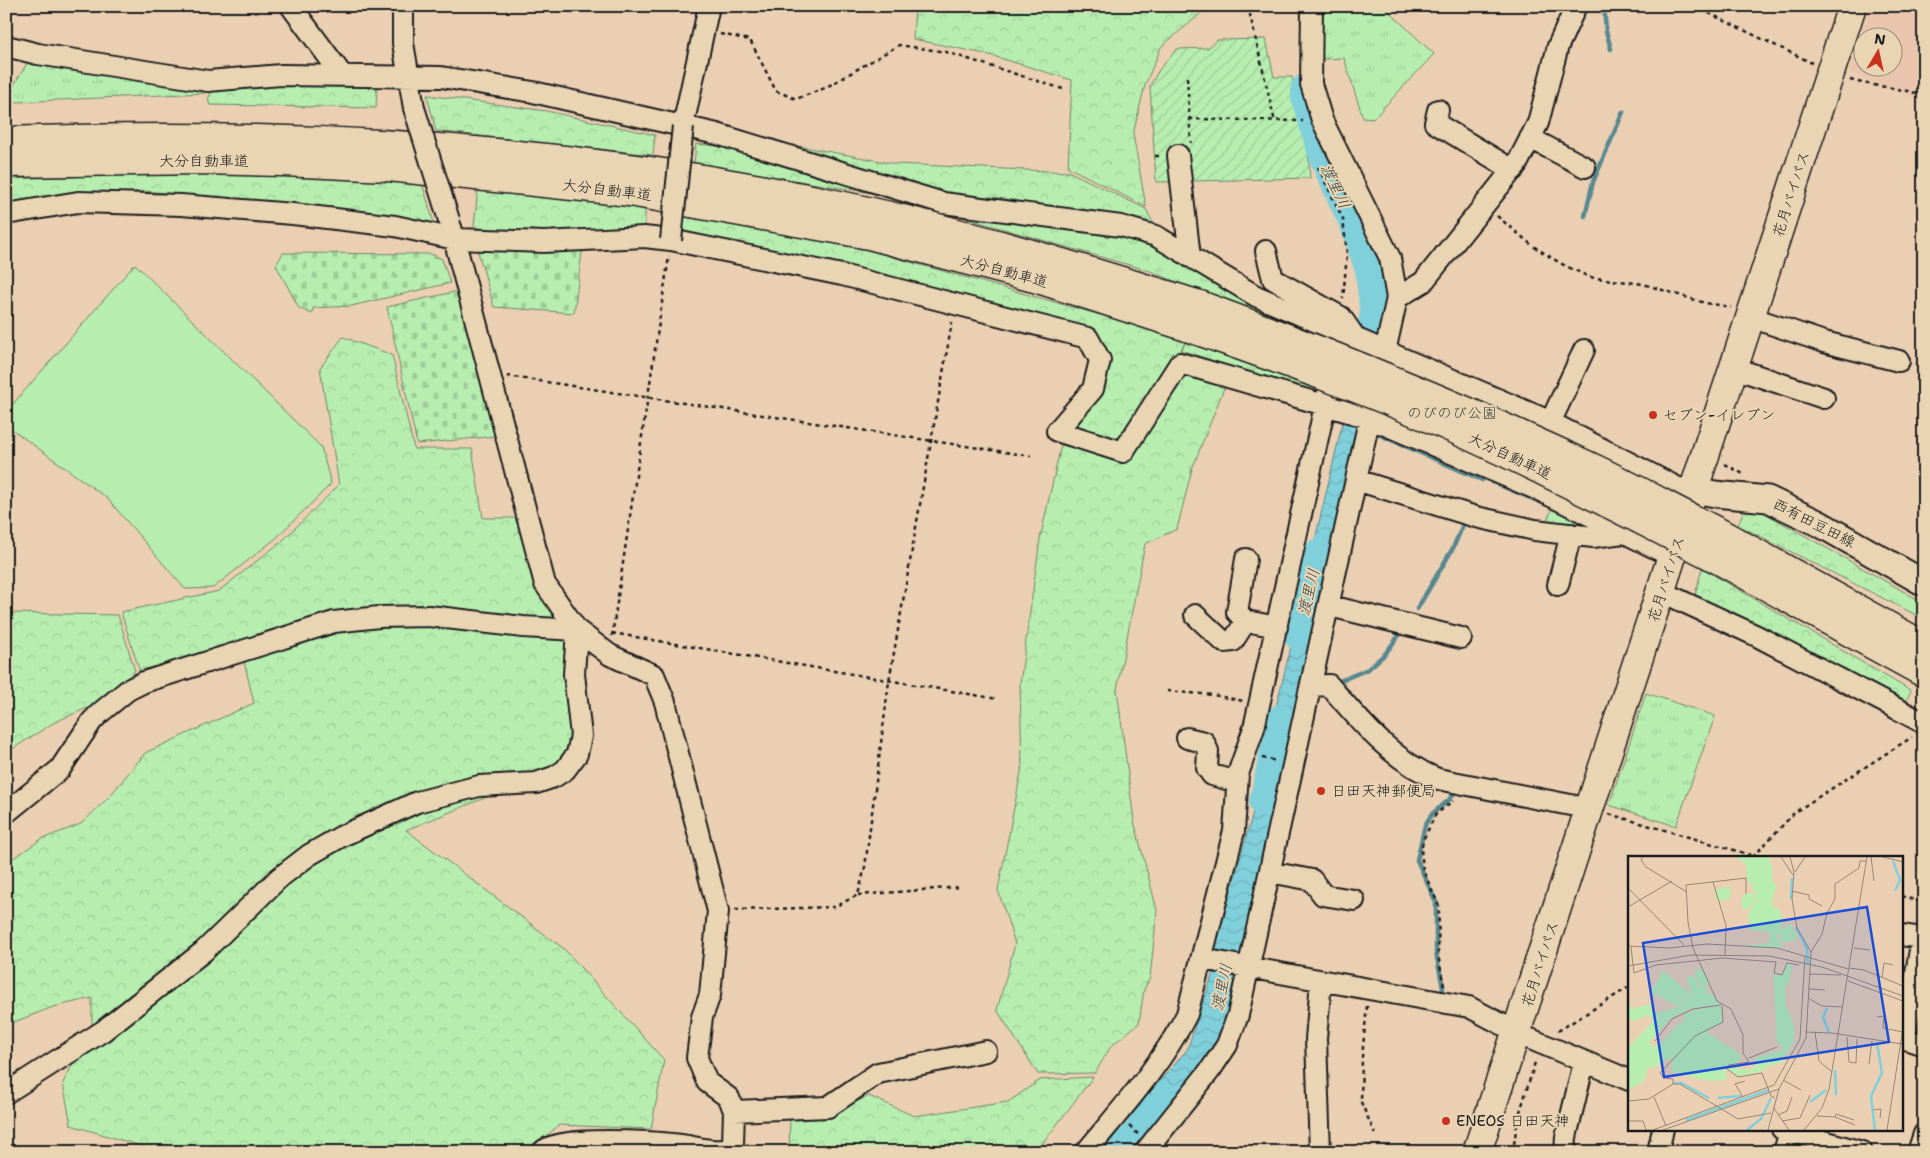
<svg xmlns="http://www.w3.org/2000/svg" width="1930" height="1158" font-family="'Shantell Sans','Klee One',sans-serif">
<defs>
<pattern id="grass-tufts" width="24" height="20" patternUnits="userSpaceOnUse" patternTransform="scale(1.25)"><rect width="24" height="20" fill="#b7eeb0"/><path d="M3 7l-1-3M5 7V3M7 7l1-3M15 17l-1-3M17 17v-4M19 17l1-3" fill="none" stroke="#9dcc97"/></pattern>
<pattern id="forest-crowns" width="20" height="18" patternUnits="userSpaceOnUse" patternTransform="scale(1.25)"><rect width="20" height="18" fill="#b7eeb0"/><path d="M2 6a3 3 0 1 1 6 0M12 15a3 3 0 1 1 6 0" fill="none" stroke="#9dcc97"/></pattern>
<pattern id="cemetery-stones" width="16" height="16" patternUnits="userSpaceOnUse" patternTransform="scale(1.25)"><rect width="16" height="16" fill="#b7eeb0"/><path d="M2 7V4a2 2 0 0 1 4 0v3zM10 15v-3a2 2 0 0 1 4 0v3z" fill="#9dcc97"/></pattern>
<pattern id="garden-furrows" width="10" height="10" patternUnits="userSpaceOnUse" patternTransform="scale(1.25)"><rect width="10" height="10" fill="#b7eeb0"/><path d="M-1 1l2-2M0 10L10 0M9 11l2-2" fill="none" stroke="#9dcc97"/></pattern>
<pattern id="water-waves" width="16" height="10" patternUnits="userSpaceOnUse" patternTransform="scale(1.25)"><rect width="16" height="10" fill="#80d0db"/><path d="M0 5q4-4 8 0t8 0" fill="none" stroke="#6eb2bb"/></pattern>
</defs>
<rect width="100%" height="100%" fill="#ebcfb2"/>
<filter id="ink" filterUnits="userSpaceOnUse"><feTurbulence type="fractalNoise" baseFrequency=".02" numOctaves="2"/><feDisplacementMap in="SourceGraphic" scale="10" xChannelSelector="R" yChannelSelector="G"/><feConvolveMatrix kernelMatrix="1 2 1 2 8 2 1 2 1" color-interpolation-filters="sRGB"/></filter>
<g filter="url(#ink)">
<!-- built -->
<path fill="#e9c5ae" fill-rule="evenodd" d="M1870 6H1924V101L1849 72ZM1862 38H1892V68H1862Z"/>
<!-- grass -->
<path fill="url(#grass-tufts)" stroke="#6a8566" d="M1323 6H1383L1434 54 1373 119 1363 118 1344 58 1321 59Z
M30 58 204 84 205 93 16 102 7 97Z
M955 215 1128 236 1172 256 1210 280 1302 328 1206 294 1150 271Z
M1187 341 1325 393 1307 394 1181 350Z
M1554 507 1594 528 1543 526Z
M1646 693 1715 716 1676 826 1609 805Z"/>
<!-- forest -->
<path fill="url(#forest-crowns)" stroke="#6a8566" d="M915 6H1200V14L1161 47 1145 85 1133 134 1146 207 1068 167 1072 80 990 55 913 39Z
M303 82 377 87 376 108 210 105 208 99 214 88Z
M427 95 546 111 655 135 653 155 436 131Z
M696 144 749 149 879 194 694 164Z
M788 144 896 164 1070 172 1146 209 1156 229 964 203 793 149Z
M210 172 422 183 434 223 298 205 145 191 70 197 6 210V179Z
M478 188 645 208V231L495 235 474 226Z
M683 213 867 250 1187 339 1122 445 1070 428 1096 390 1092 335 679 234Z
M343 337 392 355 414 449H472L483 518H515L539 588 564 623 432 608 140 672 121 612 219 591 282 541 339 485 320 368Z
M1184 374 1226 383 1192 469 1177 529 1145 544 1117 689 1134 821 1157 910 1150 978 1144 989 1139 1023 1111 1046 1095 1073 1038 1074 997 1010 1015 944 998 890 1022 767 1020 684 1040 539 1061 445 1131 460Z
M1744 510 1761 511 1924 603V619L1738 525Z
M1702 568 1911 691 1906 701 1694 599Z
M6 613 118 615 135 671 96 704 53 723 6 753Z
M423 624 569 637 565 688 574 730 558 768 406 830 564 949 664 1060 651 1129 559 1125 528 1152H161L71 1125 63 1083 92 1026V998L53 1007 6 1025V863L42 839 81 824 109 797 145 753 254 703 244 661 338 631Z
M1093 1077 1036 1152H789L790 1116 832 1113 869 1096 914 1116 1008 1102 1040 1080Z"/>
<!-- cemetery -->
<path fill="url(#cemetery-stones)" stroke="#6a8566" d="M477 248 582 251 574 313 494 307Z
M283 253 431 254 442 259 450 283 351 306 313 308 312 314 299 308 276 265Z
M463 290 497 436 417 444 387 307Z"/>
<!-- park -->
<path fill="#b7eeb0" stroke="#6a8566" d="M135 264 321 447 331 484 275 539 213 588 185 589 107 498 6 425V412Z"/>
<!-- garden -->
<path fill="url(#garden-furrows)" stroke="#6a8566" d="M1266 39 1274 77H1292L1307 137 1310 178 1156 182 1150 86 1159 70 1177 49 1208 48 1217 40Z"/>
<!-- water -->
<path fill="url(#water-waves)" stroke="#58888f" d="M1343 421 1359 424 1327 591 1304 586Z
M1303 598 1326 604 1292 758 1265 751Z
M1266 766 1287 770 1244 958 1214 952Z
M1213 973 1241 978 1224 1032 1209 1062 1151 1138 1127 1118 1187 1050Z
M1123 1130 1144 1146 1139 1152H1104Z"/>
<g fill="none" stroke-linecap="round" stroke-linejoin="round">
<!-- stream -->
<path stroke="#58888f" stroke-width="4.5" d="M1604 6 1606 31 1611 49
M1585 216 1593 182 1623 112
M1380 435 1482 480
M1492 482 1550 506
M1417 609 1453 548 1465 520
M1335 683 1368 669 1385 654 1403 630
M1442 996 1443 987 1436 953V902L1417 860 1425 825 1432 814 1449 800 1457 789"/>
<!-- river -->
<path stroke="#80d0db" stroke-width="28" d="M1305 88V98L1324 160 1355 228 1369 270 1374 314 1362 369
M1298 636 1319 552
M1263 803 1281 718
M1116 1152 1131 1139 1163 1102"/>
<!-- minor casing -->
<g stroke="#1c1c1c" stroke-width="24">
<path id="minor" d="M291 6 342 75
M403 6V43L414 108
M1312 6 1311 84 1322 120 1390 258 1397 298 1382 365
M6 46 38 54 208 81 281 75 441 77 533 92 717 134 943 203 1121 226 1156 236 1256 296 1542 418 1678 488 1695 490
M1438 110 1435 123 1513 170
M683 126 709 6
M1530 138 1585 167
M1178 155 1190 257
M6 214 78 202 181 205 293 214 395 226 455 239 544 242 644 237 671 240 842 275 1088 338 1100 360 1093 389 1057 431 1123 452 1180 363 1369 418 1543 492 1673 557
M451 227 545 584 577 630 610 655 654 675 665 702 718 911 710 995 702 1017 697 1058 707 1082 729 1098 734 1111 733 1143 726 1150C710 1152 697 1147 681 1145 657 1142 555 1135 542 1152
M1266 251 1273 279 1341 317 1357 340
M1397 298 1423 282 1517 164 1538 123 1558 46 1576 6
M1765 322 1824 342 1899 361
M1734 368 1824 398
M1550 423 1584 350
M1356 480 1476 517 1535 530 1593 537 1623 533
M1558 585 1571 534
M1662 592 1757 636 1924 723
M1330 606 1461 638
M1195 615 1224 642 1233 641 1246 621 1277 627
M1246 621 1237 612 1246 559
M1312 686 1329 685C1360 721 1393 762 1438 779L1591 809
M1187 738 1204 742 1208 751 1207 768 1212 775 1237 782
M6 813 60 769 92 721 101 712 128 690 144 682 334 622 379 617 429 616 523 627 577 630
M1270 872 1312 880 1323 895 1354 900
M1901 935 1922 938 1905 1039 1924 1045
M1202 959 1469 1007 1528 1038 1629 1080
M6 1093 103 1031 204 951 279 878 309 855 342 836 417 802 479 786 536 783 554 777 565 770 577 754 581 736 574 674 577 630
M734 1111 828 1107 878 1073 986 1051
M1782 1129 1862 1152
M1086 1152C1122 1108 1162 1064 1187 1014L1234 831 1238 774 1254 728 1328 392
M1145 1152 1211 1069 1227 1045 1238 1015 1372 407
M1320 1152 1316 1039 1321 981
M1565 1152 1566 1137 1584 1062
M1658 1152 1663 1129
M1784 1152 1790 1131
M1918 1152 1924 1134"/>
</g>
<!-- major casing -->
<g stroke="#1c1c1c" stroke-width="29">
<path id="major" d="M1695 490 1715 494 1768 499 1820 524 1924 583"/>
</g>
<!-- highway casing -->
<g stroke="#1c1c1c" stroke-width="31">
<path id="highway" d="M6 141C297 130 588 147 872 212 983 237 1091 272 1200 305
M6 163 202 160 283 162 388 167 630 192 869 235 1038 279 1190 328
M1720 533 1924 646
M1710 555 1924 673
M1477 1152 1852 6"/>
</g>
<!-- path -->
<path stroke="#1c1c1c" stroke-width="2.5" stroke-dasharray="4 4" stroke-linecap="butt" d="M1248 6 1275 122
M1694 6 1812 63
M720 34 750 40 776 91 796 99 825 88 899 45 946 52 1063 89
M1187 77 1191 143
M1850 80C1875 87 1900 87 1924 96
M1189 119 1303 121
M1155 156H1162
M1318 167 1343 219 1347 254 1343 299
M1497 216 1533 246 1560 263 1589 277 1643 284 1705 303 1731 307
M1915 365 1924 367
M507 376 1031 456
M1725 464 1745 475
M1301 592 1313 594
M612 633 998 699
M612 636 669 256
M1167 691 1213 695 1243 701
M1262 758 1276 761
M1609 814 1758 857
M1753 857 1795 812 1912 737
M858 895 961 887
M1901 896 1924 903
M735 910 834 907 858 895 865 867 889 681 952 322
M1444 986 1438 955 1439 906 1423 870 1421 849 1424 838 1436 814 1453 801
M1367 1006 1362 1057 1361 1102 1375 1134
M1558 1031 1629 987
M1129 1126 1138 1134
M1513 1152 1517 1122 1536 1059"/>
<!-- minor -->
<use href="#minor" stroke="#e9d5b3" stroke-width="20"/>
<!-- major -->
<use href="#major" stroke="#e9d5b3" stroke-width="25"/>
<!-- highway -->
<use href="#highway" stroke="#e9d5b3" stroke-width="28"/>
<!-- minor-bridge casing -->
<g stroke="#1c1c1c" stroke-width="24" stroke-linecap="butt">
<path id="minor-bridge" d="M414 108 449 220
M671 240 683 126"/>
</g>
<!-- highway-bridge casing -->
<g stroke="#1c1c1c" stroke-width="31" stroke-linecap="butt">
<path id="highway-bridge" d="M1200 305C1334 355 1466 408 1595 469 1637 489 1678 512 1720 533
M1190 328C1259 352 1328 376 1396 404 1503 448 1607 503 1710 555"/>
</g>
<!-- minor-bridge -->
<use href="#minor-bridge" stroke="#e9d5b3" stroke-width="20"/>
<!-- highway-bridge -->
<use href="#highway-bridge" stroke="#e9d5b3" stroke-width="28"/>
</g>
</g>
<!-- markers -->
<g fill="#c8321e" stroke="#e9d5b3" stroke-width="2">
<circle cx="1653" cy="415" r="5"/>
<circle cx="1321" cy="791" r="5"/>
<circle cx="1446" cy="1121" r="5"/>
</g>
<g text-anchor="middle" stroke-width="4" stroke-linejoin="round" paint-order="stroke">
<!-- street labels -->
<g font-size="15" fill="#1c1c1c" stroke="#e9d5b3">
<text x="204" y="166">大分自動車道</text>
<text transform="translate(607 190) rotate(7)" y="5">大分自動車道</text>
<text transform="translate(1791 194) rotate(-72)" y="5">花月バイパス</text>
<text transform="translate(1004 271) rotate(15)" y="5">大分自動車道</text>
<text transform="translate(1510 456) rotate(25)" y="5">大分自動車道</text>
<text transform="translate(1814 523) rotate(27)" y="5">西有田豆田線</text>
<text transform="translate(1666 579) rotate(-72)" y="5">花月バイパス</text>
<text transform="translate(1540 964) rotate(-72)" y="5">花月バイパス</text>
</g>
<!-- park labels -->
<g font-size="15" fill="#3b463a" stroke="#e9d5b3">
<text x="1452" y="418">のびのび公園</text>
</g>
<!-- poi labels -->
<g font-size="15" fill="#1c1c1c" stroke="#e9d5b3" text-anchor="start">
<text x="1663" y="420">セブン-イレブン</text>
<text x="1331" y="796">日田天神郵便局</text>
<text x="1456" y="1126">ENEOS 日田天神</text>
</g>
<!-- water labels -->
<g font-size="16" font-style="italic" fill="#35494c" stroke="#e9d5b3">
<text transform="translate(1336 186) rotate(65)" y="6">渡里川</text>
<text transform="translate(1308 592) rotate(-77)" y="6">渡里川</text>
<text transform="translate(1221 987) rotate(-78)" y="6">渡里川</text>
</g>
</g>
<!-- overview -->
<g transform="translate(1628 856)">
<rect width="275" height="275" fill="#ebcfb2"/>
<path d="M108 1H140L144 12V27L149 28 144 46 146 53 151 52 155 66 149 81 154 92 110 90 142 87 141 76 122 74 120 58 127 47 128 39 119 21 118 8ZM159 108 164 109 161 127 158 129 157 146 166 171V185L154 206 140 211 137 208 139 212 131 216 110 220 99 213 101 211 122 214 132 206 128 207 127 202 156 193 149 186 146 130V119H155ZM61 120 67 121 71 131 78 130 80 138H84L92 149 64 152 43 162 21 186 28 191 39 181 46 172 57 164 55 159 66 154 93 150 94 166 78 176 112 198 111 206 97 211 98 224 81 225 44 216V201L25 212 20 211 16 225 0 234V192L26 164 19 159 7 165 0 162V147L4 153 22 148 25 158 51 151 63 137 59 124Z" fill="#b7eeb0"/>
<path d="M102 31V43L89 45 87 33ZM120 37 127 38 126 47 119 54 114 52V41ZM74 112 81 128 72 131 66 115Z" fill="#b7eeb0"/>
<path d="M35 115 62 137 50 151 23 136Z" fill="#b7eeb0"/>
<path d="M163 68 170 83 153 87 151 74Z" fill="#b7eeb0"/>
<path fill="none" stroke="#80d0db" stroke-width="2.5" d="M265 5 272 24 267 35M163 43 164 22M168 71 179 93 180 109M199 152 195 161 201 176M207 214 208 239M46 227H53L81 242M90 242 113 240M182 246 198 234M58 264 141 234M119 274 133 263 143 242M247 274 243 240 254 217 249 187"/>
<path fill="none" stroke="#988776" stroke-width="1" d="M15 1 13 4 18 11 59 36M153 1 165 19M243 1 246 25M255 1 275 6M167 16 177 1M85 26 98 69 97 99M0 32 56 89M164 35 181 39V43L194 50M118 38V22L58 29 60 66 65 92 89 145 103 153 115 179V197L121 206 101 209 99 213 110 221 134 217 143 240 147 242M0 51 44 25M0 90 41 92 79 88 149 92 220 113M3 91 6 117 28 109 94 102 148 106 146 117 154 119 159 107 171 109M226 92 242 94M183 96 194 78 199 57 207 43V28L231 12 232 5H238M0 110 63 99 141 100 194 111 275 140M221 112 236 114 275 130M181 118 213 119M254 121 256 107 265 109M220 125 275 145M181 133 197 134M180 142 194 150 214 151M249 161 256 160 255 172 275 176M177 176 204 177 274 188M187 176 191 205 204 216M219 181 221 206 228 207 229 183M27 185 44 163 65 153 93 149M121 202 149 191M241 208 244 185M155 224 173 234M45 228V223L36 222 32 217 67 180 95 166 94 150M26 241 38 270M115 241 107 228 117 225M0 245 21 243 45 228H52L110 263 143 257M145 251 161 274M245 254 253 253 252 262M150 259 159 255 164 241M189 260 207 261M226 264 208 258 207 261 227 269M0 265H15L18 274M154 265 172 262 182 239M25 274 146 229 172 183 177 101M35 274 151 233M140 274 151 233 178 182 183 96 169 72 164 43 166 16 162 1M176 274 194 252 201 233 239 1M259 274 275 172"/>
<path fill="#1d4ed8" fill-opacity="0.15" stroke="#1d4ed8" stroke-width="2.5" d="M239 51 261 186 36 221 15 87Z"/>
<rect width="275" height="275" fill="none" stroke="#1c1c1c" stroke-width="2.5"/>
</g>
<!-- margin -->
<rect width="1930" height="1158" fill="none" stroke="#e9d5b3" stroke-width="25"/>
<rect x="12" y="12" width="1905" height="1133" fill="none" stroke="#1c1c1c" stroke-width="2" filter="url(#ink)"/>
<!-- north arrow -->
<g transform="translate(1878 52) rotate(9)"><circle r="24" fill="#e9d5b3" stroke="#978b77"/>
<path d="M0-4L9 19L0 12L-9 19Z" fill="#c8321e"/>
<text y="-8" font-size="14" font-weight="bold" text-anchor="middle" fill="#1c1c1c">N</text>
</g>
</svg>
